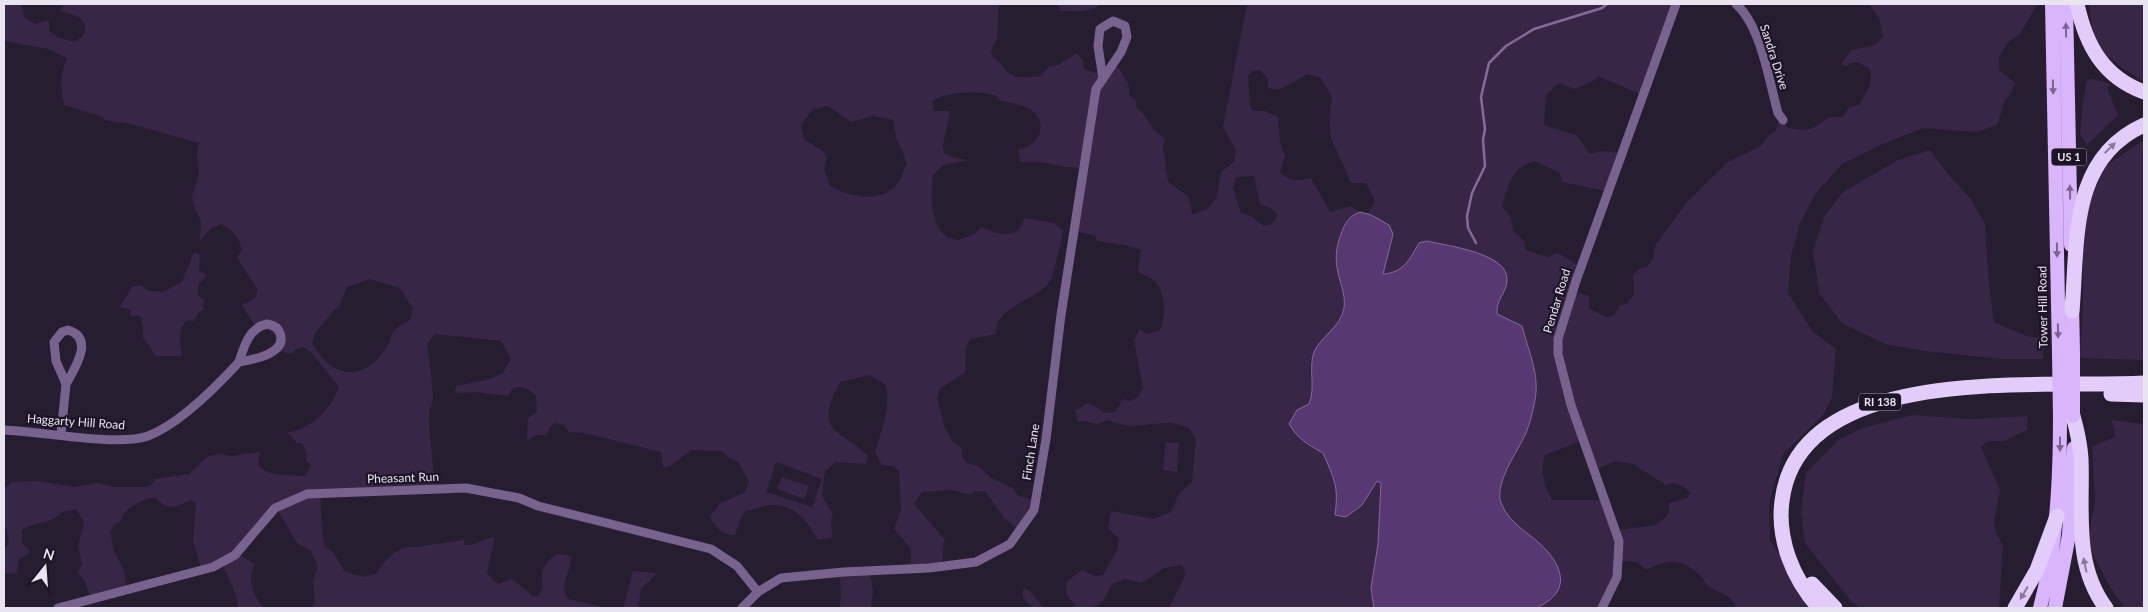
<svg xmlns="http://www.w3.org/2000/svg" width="2148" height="612" font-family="Lato,sans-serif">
<rect width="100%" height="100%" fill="#271d30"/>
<!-- green -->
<path fill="#382647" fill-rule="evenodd" d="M4 4H21L25 18 35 24 49 20V31L59 38 75 42 84 35 85 25 79 17 60 11 64 4H999L997 38 991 51C993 58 994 57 998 61 1013 80 1016 78 1041 76L1049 66 1058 65 1077 53 1083 61 1084 69 1099 74 1113 66 1119 68 1129 86V95L1136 101V107C1149 117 1149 128 1165 139L1163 146 1168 182 1189 197 1192 215 1207 209 1217 197 1221 172 1234 162 1236 150 1223 127 1247 4H1675L1642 95 1598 76 1593 81 1574 89 1559 83 1546 95 1544 125 1576 135 1590 154 1602 151 1622 153 1606 191 1562 182 1560 173 1535 161C1511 168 1508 185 1502 207L1510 216 1514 232 1524 241 1526 250 1548 257 1558 253 1580 267 1574 292 1589 296V308L1606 317 1613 316 1620 305 1627 304 1634 294 1633 277 1638 269 1648 266 1653 258 1655 246 1687 202 1728 162 1761 146 1768 136 1775 132 1781 116 1788 128C1807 132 1814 130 1829 117H1843L1849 107 1859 105C1866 91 1875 84 1869 68L1857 62 1850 63 1847 66 1841 65 1851 50 1875 45 1883 36 1879 18 1869 4H2037L2020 34 2008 42 1999 57V70L2015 83 2010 95 2005 100 1997 125 1976 132 1923 128 1878 146 1842 164 1816 193 1800 223 1791 256 1788 293 1813 332 1836 349 1832 397 1824 414 1783 454 1769 503 1770 540 1791 572 1808 608H1734L1735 605C1726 591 1722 595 1710 587 1705 584 1704 579 1700 575 1680 558 1669 558 1646 570L1637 562 1620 561 1604 606 1608 608H1536C1555 600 1556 598 1561 578L1545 549 1508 517 1500 501 1501 485 1508 467 1527 431 1535 399 1522 326 1497 314 1496 304 1507 283 1419 243C1410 259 1402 273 1382 274L1393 234 1337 267C1339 277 1344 287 1345 297 1347 326 1314 339 1310 368 1309 381 1319 399 1304 407L1306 445 1323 453C1334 479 1339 486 1335 515L1346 517 1362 505 1377 481 1381 483 1378 544 1371 588 1374 608H1169L1186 574 1182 565 1164 568 1142 583 1125 579 1112 584C1101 604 1103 608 1077 608L1067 595 1066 582 1082 570 1095 576 1103 575 1118 548 1119 538 1108 529 1111 511 1153 519 1171 512 1179 494 1192 482 1196 439 1189 428C1182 426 1173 422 1166 423 1143 424 1132 430 1108 420L1097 424 1085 421 1078 422 1075 411 1088 403 1106 413 1115 412 1123 399 1130 401 1137 398 1143 388 1134 341 1139 329 1148 334 1160 330C1166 316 1166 295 1156 282 1153 278 1143 275 1138 272L1141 250 1125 245 1097 241 1095 235 1077 232 1085 168 1066 167 1041 162H1021L1018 150C1035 147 1049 128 1035 113 1028 106 1008 102 999 100L998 97C981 89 948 92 932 101L934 111H950L943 145 944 153 954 158 969 160 943 165 933 175C931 193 929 224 947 237 949 239 955 239 959 240L974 234 982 227C999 236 1019 240 1024 218L1053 223 1063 231C1062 239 1053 276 1050 281 1037 301 993 306 996 334L970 339 966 348 965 372 940 389 937 397 944 425 952 441 962 449V457L967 463 978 466 991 478 1013 488 1017 495 1033 500 1018 530 1004 518 986 492 976 491 971 495 952 490 922 492 914 504 945 540C941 549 944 556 942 565L911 566V549L894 529 901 509 899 471 893 466 882 465 875 452C883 426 890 412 886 385L870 375 840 382C814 433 836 426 868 456L866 464 836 462 825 471 822 496 833 514 831 519 832 537 818 540C806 519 795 504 770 505 763 505 755 510 747 510L743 514 735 535C723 536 717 528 710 518 711 512 717 511 719 504L745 492 749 481 738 462 729 458 722 451 691 450 670 466 663 468 661 452 585 433 569 432 564 425 555 423 550 427 546 436C537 433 533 436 527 442L528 418 537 412 536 396C529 389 523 385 513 388L507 396 476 392 455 393 456 386 487 380 503 373 511 359 501 341 435 334 427 344 431 374 433 400 429 411V427L435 486 320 497C322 514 321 531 325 547L333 552 345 572 364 577 377 573C384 560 399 544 416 547L464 540 465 545H471L495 536 487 573 498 584 512 579 533 596H538L543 587C539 572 544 563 557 554L571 556C572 571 558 583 568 599L607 608H312L315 601 313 580 318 567 311 551 297 543 277 509 258 520 236 553 255 564C246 581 253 593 263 608H238C239 595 227 578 223 564L201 568 193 541 196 503 191 500C173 508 169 511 154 497 140 501 124 507 120 522L115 524 110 533 114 551 124 571 126 586 91 598 83 578 77 573 82 564 78 546 84 522 76 509 62 512C54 524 33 521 22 530V544L29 549 30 553 19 559 17 574 4 573V551L9 542 7 530 4 528V489L12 482 37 481 74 487 98 483 114 487H148L154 482V479L189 474 208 456 220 454 232 456 260 452 258 465C268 477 290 475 305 476L311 464 307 462 305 448 302 443H297L287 432C306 434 337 404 338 386L312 353 303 347 296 349 291 354 276 350C278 335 272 328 257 329L242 305C251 301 258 299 257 288L237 258 242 249C239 237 232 231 222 224L212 228 200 240 201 221 195 209 192 197 199 173 197 153 199 143 131 124 104 120 103 117 64 105C60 88 60 74 67 58L49 49 4 41ZM1260 70 1268 79V88L1278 90 1308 74 1321 78 1332 97 1329 120 1331 138 1351 183H1366L1375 201 1368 213 1360 212 1350 206 1330 212 1311 178C1298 181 1290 182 1280 172L1285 156 1280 143 1278 117 1265 111H1253L1250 106 1248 76 1252 71ZM828 106 851 122 872 116 893 120 896 137 907 163C903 172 900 184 891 190 875 202 846 196 830 186L824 169 827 159 824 152 804 139 801 125 813 109ZM1254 176 1260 204 1271 208 1278 215 1272 224 1264 226 1252 217 1241 213 1233 188 1236 177ZM370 279 400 288 413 309 410 320C405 323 397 326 394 331 391 335 390 341 388 345 365 383 333 380 312 343L316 332 336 308 338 309 347 287ZM1586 439 1595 470 1615 461 1633 464 1666 485C1677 481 1682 484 1690 493L1687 498 1669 503 1668 515 1656 525 1619 530 1606 500H1552C1544 485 1540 471 1545 455ZM776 462 822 479 812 507 766 492Z
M1059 4H1101C1090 13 1075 11 1060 11Z
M2089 4H2144V82C2107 57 2093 52 2089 4Z
M2092 79 2111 84 2107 88 2118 115 2087 145 2080 134 2083 102 2087 80Z
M2144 140V360L2083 358 2080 356 2083 308V226L2098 171Z
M1930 150 1947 173 1970 198 1985 224 1989 285 1994 322 2026 336 2044 339 2043 359H2001L1925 351 1885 344 1842 323 1819 293 1813 250 1824 217 1843 192 1898 160Z
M194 252 200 255 199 270 207 275 198 285V295L204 301 203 310 198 313 194 321 188 320C176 329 180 342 182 356H156L143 337V326L140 315 131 317 130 309 120 307 132 287 139 285 149 291 163 292 182 282Z
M1912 415 1969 419 2027 416V430L2005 441H1988L1981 447 2000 490 1994 521 1996 533 2003 545 1999 608H1860L1851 601 1805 543 1801 511 1806 473 1837 441 1863 428Z
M2112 420 2144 424V608H2125L2110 587 2087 544 2095 502 2092 446 2115 437Z
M1166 442 1179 443 1177 472 1163 470Z
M782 477 809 486 804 499 777 489Z
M633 571 657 573 641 589 638 608H623Z
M870 572 873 591 871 608H839L841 599 840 574Z
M1023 588 1030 591 1044 608H1032L1031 605 1023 598Z"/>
<!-- water -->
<path fill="#583873" stroke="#846c99" d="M1360 212 1371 215 1389 225 1393 234 1383 274C1403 273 1410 259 1419 243L1427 241C1447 246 1510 253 1507 281 1506 294 1496 299 1497 314L1522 326C1528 350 1540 375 1535 400 1533 411 1530 423 1526 433 1518 451 1494 483 1501 503 1510 526 1533 534 1548 552 1568 576 1564 596 1536 608H1374L1371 588 1378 544 1381 483 1377 481 1362 505 1346 517 1335 515C1339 486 1334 479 1323 453 1308 445 1298 439 1289 424L1297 410 1309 404C1316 388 1308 369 1314 352 1321 336 1341 327 1344 308 1346 293 1339 282 1337 267 1335 255 1337 245 1341 234 1345 223 1349 216 1360 212Z"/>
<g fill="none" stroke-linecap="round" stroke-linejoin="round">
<!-- stream -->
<path stroke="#846c99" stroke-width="2.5" d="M1476 243 1468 228 1467 216 1472 193 1485 166 1483 140 1485 129 1481 97 1489 63 1506 46 1534 29 1602 8 1607 4"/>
<!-- minor -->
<path stroke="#78628e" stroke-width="9" d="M1736 4C1761 26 1769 81 1778 113L1783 120
M267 324C273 325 278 327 280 333 288 354 251 360 239 362 244 346 249 328 267 324Z
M68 330C95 338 75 368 66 384L56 361 54 342 62 332Z
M4 430C39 431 118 447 148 436 180 424 216 387 239 362
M61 434 66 384
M58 608 213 567 235 555 275 508 307 494 466 488 519 498 538 506 711 549 737 566 758 592
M742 608 758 592 781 578 844 572 929 568 976 562 1010 544 1034 510 1046 439 1061 315 1096 89 1121 52 1127 37 1125 26 1113 21 1100 29 1098 46 1103 79
M1602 608 1617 577 1619 541 1571 405 1558 354V339L1576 281 1676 4"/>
<!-- trunk -->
<path stroke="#d9b6fb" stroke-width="14" d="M2052 4 2059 353
M2066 4 2071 245
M2072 301 2073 353
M2040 608C2057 545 2060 481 2060 416
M2055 608 2069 535 2074 448"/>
<!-- motorway -->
<path stroke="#e2ccf9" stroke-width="15" d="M2077 4C2086 45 2103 77 2144 92
M2072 311C2078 241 2069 159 2144 125
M2111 394 2144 395
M2073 416C2077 430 2080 444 2081 458 2083 510 2073 564 2106 608
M1812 584 1835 608
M1819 608C1793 579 1777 540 1782 501 1799 360 2045 389 2144 383
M2015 608 2037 570 2057 516"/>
<!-- trunk-bridge -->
<path stroke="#d9b6fb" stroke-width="14" d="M2059 353 2060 416
M2073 353V416"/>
</g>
<!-- one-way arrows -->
<defs><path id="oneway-solid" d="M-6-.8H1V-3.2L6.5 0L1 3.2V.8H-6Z" transform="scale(1.25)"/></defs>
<g fill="#7b6590">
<use href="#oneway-solid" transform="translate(2066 30) rotate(-91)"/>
<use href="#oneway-solid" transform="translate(2053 87) rotate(89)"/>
<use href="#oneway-solid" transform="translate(2070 192) rotate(-91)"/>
<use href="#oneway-solid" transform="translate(2057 250) rotate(89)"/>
<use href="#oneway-solid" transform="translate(2058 331) rotate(89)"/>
<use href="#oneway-solid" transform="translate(2060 444) rotate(90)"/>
</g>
<g fill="#89799a">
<use href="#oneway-solid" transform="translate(2110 148) rotate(-45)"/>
<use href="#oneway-solid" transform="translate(2085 565) rotate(-102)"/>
<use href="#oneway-solid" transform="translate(2024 593) rotate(121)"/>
</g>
<g text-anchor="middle" stroke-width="4.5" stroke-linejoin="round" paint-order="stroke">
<!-- shield labels -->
<g fill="#1d1426" stroke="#aca6b4" stroke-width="1">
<rect x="2051.5" y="148.5" width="35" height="17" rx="4"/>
<rect x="1859" y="393.5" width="42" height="17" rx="4"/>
</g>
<g font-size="11" font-weight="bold" fill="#eae4f1">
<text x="2069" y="161">US 1</text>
<text x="1880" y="406">RI 138</text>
</g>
<!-- street labels -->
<g font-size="12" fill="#eae4f1" stroke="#1d1426">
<text transform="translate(1774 57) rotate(72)" y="4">Sandra Drive</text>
<text transform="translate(1557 301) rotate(-73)" y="4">Pendar Road</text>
<text transform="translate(2043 307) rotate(-91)" y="4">Tower Hill Road</text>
<text transform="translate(76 422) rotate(4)" y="4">Haggarty Hill Road</text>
<text transform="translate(1031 452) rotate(-81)" y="4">Finch Lane</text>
<text transform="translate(403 478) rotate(-2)" y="4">Pheasant Run</text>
</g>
</g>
<!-- border -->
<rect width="2148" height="612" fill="none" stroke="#eae4f1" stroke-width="10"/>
<!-- north arrow -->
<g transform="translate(45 567) rotate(17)" stroke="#1d1426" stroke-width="4" paint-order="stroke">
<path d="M0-4L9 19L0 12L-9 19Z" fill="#eae4f1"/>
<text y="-8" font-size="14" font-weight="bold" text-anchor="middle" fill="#eae4f1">N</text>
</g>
</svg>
